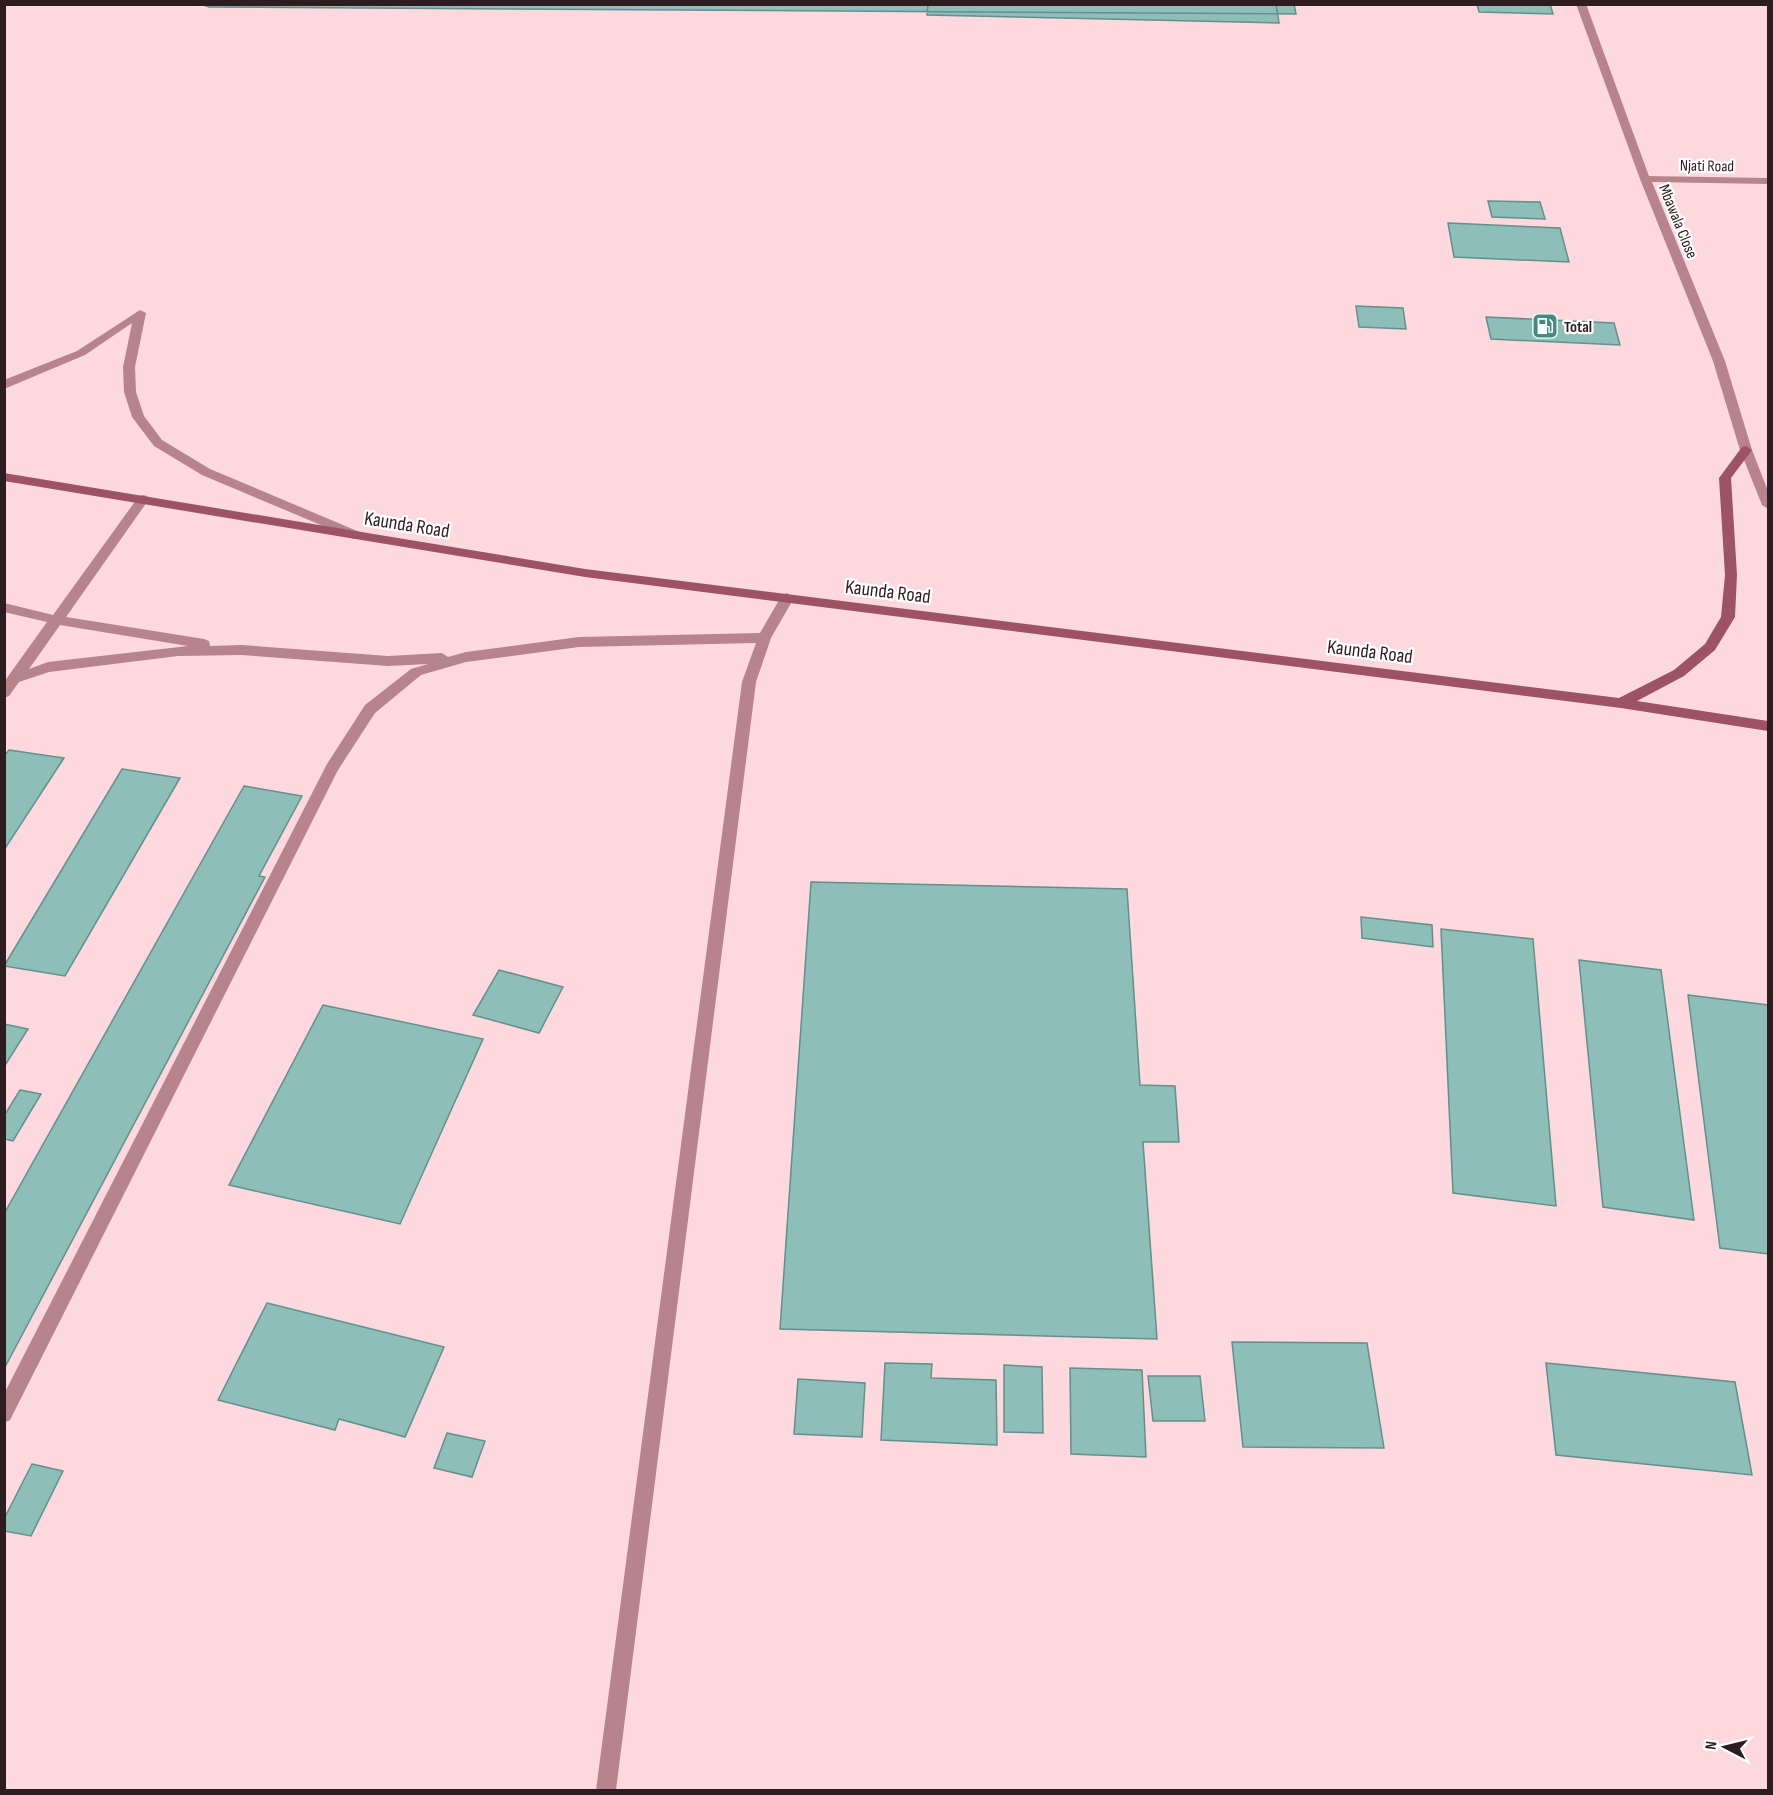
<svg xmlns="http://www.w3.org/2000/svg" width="1773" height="1795" font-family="'Sofia Sans Condensed',sans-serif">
<rect width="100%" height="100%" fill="#fdd9df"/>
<!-- building -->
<path fill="#8ebeb8" stroke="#62908b" stroke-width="1.5" d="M201 4H1294L1296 14 209 7Z
M928 4H1276L1279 23 927 15Z
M1477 4H1550L1553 14 1479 12Z
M1488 201 1540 202 1545 219 1492 217Z
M1448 223 1560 228 1569 262 1454 257Z
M1356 306 1403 308 1406 329 1359 327Z
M1486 317 1614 323 1620 345 1491 339Z
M9 750 64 758 4 850V756Z
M122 769 180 778 65 976 4 966Z
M244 786 302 796 259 876 265 877 4 1369V1214Z
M811 882 1127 889 1140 1085 1175 1086 1179 1142H1143L1157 1339 780 1329Z
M1361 917 1432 925 1433 947 1362 938Z
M1441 929 1533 939 1556 1206 1453 1193Z
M1579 960 1661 970 1694 1220 1603 1207Z
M499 970 563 987 539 1033 473 1015Z
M1688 995 1768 1005V1254L1720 1248Z
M323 1005 483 1039 400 1224 229 1185Z
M4 1024 28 1029 4 1067Z
M20 1090 41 1094 13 1141 4 1139V1116Z
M267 1303 444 1347 405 1437 339 1419 335 1430 218 1400Z
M1232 1342 1367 1343 1384 1448 1243 1447Z
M885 1363 932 1364 931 1378 996 1380 997 1445 881 1440Z
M1546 1363 1735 1382 1752 1475 1556 1455Z
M1004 1365 1042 1367 1043 1433 1004 1432Z
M1070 1368 1142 1370 1146 1457 1071 1454Z
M1148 1376H1200L1205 1421H1153Z
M798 1379 865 1383 862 1437 794 1434Z
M447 1433 485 1441 472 1477 434 1468Z
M32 1464 63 1471 31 1536 4 1531V1519Z"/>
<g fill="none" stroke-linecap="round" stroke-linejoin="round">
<!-- service -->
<path fill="#b7838c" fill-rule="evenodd" d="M1576 4H1586L1650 179 1649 181 1640 179Z
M140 310 146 313 135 367 136 392 144 416 162 440 210 469 362 533 364 536 362 539H354L202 475 154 446 132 417 124 392 123 367 132 323 85 355 4 389V380L77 351Z
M143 495 147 496 149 499 147 502 66 617 204 639 209 641 210 646 242 645 388 656 442 653 448 657 466 652 579 637 760 633 782 595 787 593 794 598 771 638 756 682 616 1790H596L742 682 756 643 579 647 466 662 421 675 375 713 338 770 10 1420 4 1423V1394L327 764 365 705 411 669 428 664 388 666 242 655 178 656 49 672 19 682 9 696 4 698V682L47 622 4 612V603L53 615 139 496ZM60 625 188 646 48 662 29 669Z"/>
<!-- minor -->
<path fill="#b7838c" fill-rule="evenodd" d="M1645 176 1768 178V184L1652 182 1725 361 1752 450 1768 491V509L1762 505 1740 450 1713 361 1640 179Z"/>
<!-- secondary -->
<path fill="#9d5363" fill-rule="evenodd" d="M1746 446 1752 450 1731 478 1737 575 1735 617 1715 650 1684 676 1637 701 1768 721V731L1621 708 585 577 4 481V473L585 569 1619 698 1674 670 1705 644 1721 617 1725 575 1719 478 1742 447Z"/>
</g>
<!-- icons -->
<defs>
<g id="fuel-square" transform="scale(1.35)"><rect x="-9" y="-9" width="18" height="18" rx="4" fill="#448b84" stroke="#fff"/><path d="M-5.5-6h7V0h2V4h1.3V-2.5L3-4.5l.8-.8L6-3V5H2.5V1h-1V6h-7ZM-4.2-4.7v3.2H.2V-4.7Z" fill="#fff"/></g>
</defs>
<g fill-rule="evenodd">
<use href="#fuel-square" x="1545" y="326"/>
</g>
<g text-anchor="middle" stroke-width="4.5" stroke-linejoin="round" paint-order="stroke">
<!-- far-street labels -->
<g font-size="16" fill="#2d1d20" stroke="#fff">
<text transform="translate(1707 165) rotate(1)" y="6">Njati Road</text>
<text transform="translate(1679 221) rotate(68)" y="6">Mbawala Close</text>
</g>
<!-- far-poi labels -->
<g font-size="16" font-weight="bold" fill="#2d1d20" stroke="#fff" text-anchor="start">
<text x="1564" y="332">Total</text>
</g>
<!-- street labels -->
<g font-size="20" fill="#2d1d20" stroke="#fff">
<text transform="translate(407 524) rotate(9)" y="7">Kaunda Road</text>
<text transform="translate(888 591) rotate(7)" y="7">Kaunda Road</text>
<text transform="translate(1370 651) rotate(7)" y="7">Kaunda Road</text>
</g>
</g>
<!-- border -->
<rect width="1773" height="1795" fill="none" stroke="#2d1d20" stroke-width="12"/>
<!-- north arrow -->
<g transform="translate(1725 1747) rotate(277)" stroke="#ffffff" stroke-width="4.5" paint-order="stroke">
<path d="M0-4.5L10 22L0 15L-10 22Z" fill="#2d1d20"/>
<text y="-9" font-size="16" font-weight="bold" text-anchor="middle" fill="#2d1d20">N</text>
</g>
</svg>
